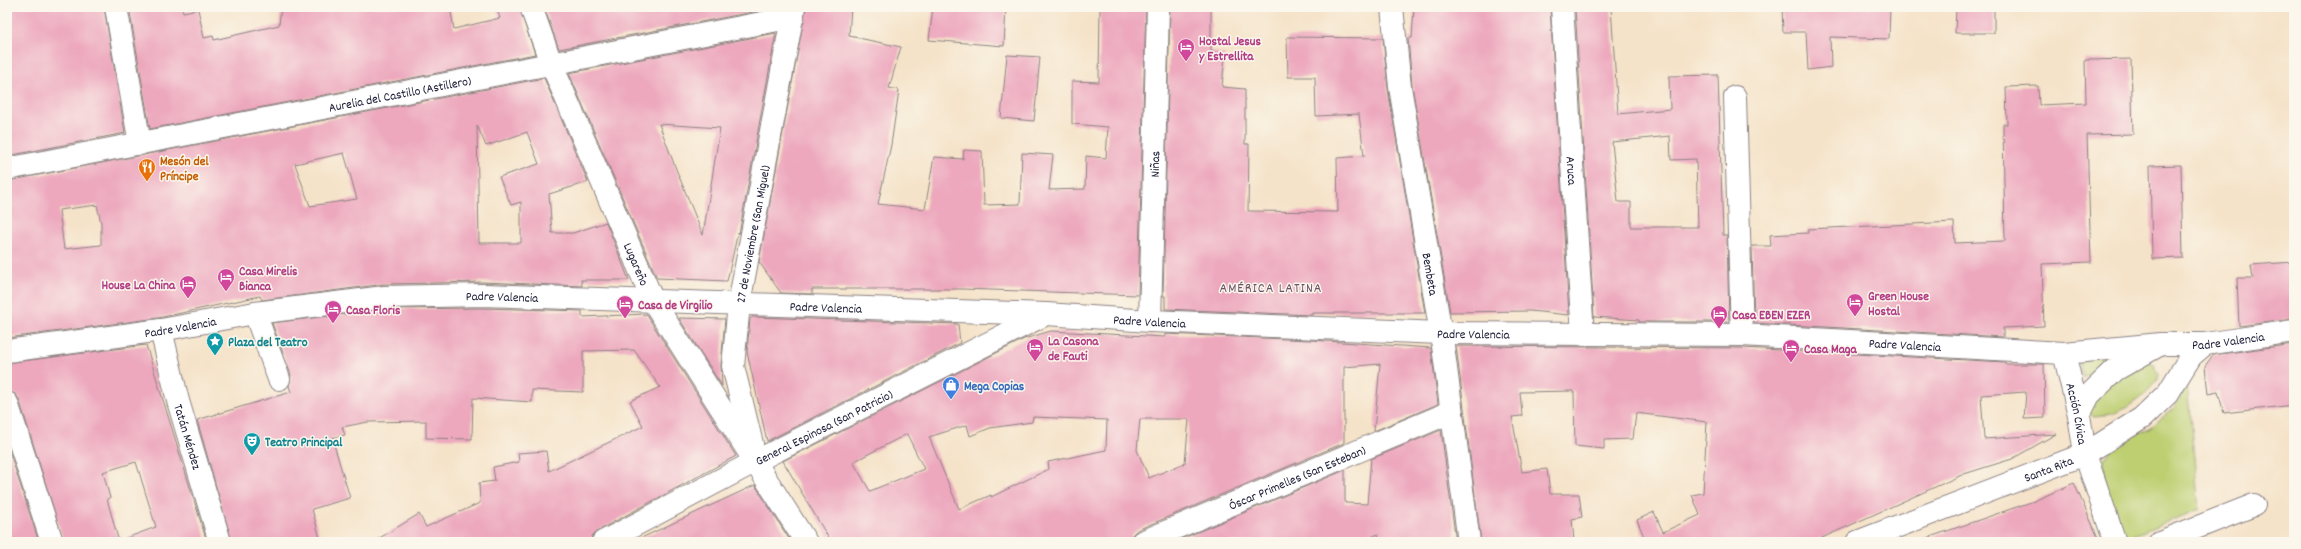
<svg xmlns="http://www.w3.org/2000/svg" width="2301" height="549" font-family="Dekko,sans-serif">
<rect width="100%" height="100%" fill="#fbf7ec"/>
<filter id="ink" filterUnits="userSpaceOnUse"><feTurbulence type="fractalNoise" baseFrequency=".025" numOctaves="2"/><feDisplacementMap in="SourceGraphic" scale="8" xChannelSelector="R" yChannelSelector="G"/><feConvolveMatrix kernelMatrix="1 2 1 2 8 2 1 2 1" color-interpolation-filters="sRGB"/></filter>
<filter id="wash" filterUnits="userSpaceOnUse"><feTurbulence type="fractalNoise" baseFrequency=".012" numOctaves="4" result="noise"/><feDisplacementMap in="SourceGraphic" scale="16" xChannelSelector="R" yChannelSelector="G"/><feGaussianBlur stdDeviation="0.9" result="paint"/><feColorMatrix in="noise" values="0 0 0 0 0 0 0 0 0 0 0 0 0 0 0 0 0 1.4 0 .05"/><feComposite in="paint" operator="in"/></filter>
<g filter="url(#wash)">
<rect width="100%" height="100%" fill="#f5e3c9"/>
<!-- green -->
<path fill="#becf72" stroke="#707856" d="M2079 353 2114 354 2083 378Z
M2143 361 2154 364 2159 375C2154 389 2128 409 2113 414 2107 415 2100 415 2094 416L2087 411 2092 394Z
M2187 385 2199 509 2124 539 2105 484 2104 460 2116 443 2149 428 2174 408Z"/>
<g id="blocks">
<!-- building -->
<path fill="#eda8be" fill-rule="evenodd" d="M7 7H104L125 133 7 156Z
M129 7H182L183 12 198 9 204 38 213 36 214 40 279 25 281 7H450L454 29 500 18 496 7H519L535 54 150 129Z
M544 7H779L559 49Z
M806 7H851L849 36 901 47 889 88 899 90 891 145 878 204 925 209 934 157 963 159 964 150 982 151 984 205 1020 204 1022 153 1053 155 1049 190 1085 189 1086 156 1106 158 1108 127 1072 124V81L1099 82 1100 7H1146L1138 295 962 289H812V294L781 293 759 262Z
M933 7H1006L1004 46 929 40Z
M1170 7H1211V51L1225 55 1222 87 1245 89V144H1249L1248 211 1338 212 1337 158 1364 156 1359 114 1316 116 1315 77H1288L1287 37 1383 38 1388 89 1425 313H1312V315L1165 309V296H1163Z
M1414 7H1550L1569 315 1530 311 1450 312 1412 85 1408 38H1412Z
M1575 7H1611L1618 114 1670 109 1669 76 1718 75 1723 235H1727L1729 322H1639V320L1594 317ZM1670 136 1671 160 1696 159 1698 227H1631V202H1618L1612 142Z
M1782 7H1890L1889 39 1830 37 1831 67 1808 70 1806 32H1783Z
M1956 7H1994V33H1955Z
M776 33 739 234 738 232 727 281 657 278 569 73ZM659 124 720 128 703 235 676 169Z
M1007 55 1040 57 1034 121 1001 118Z
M2131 59 2133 134 2087 135 2091 262 2042 264 2044 326 2003 328V337L1754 323 1752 246H1771L1770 235 1808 233V229L1954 222 1955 243 2005 241 2003 124H2007L2006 87 2038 86 2039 105 2086 103 2085 60Z
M544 78 588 182 549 194 552 233H573L606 222 629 280H581L582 286 482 282 385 284 262 300 260 296 158 318 7 338V181ZM477 125 486 146 527 132 539 164 499 177 511 205 521 202V243H479ZM344 153 357 199 310 206 295 164ZM97 205 101 223V245L64 249 59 210Z
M2181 165 2183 258 2152 259 2150 166Z
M2294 262V319L2239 326 2237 278H2253L2251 265Z
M482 308 582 311V317L646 314 736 456 597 531 592 536 591 542H373L419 514 426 527 480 503 479 483 495 481 493 467 519 462 518 453 546 451 549 471 643 426 630 401 660 387 634 350 583 351V392L532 390V402L473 398 472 439 426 438V421L368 422 342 427 345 435 332 438 350 498 312 509 321 542H232L197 420 291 392 289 386 291 375 272 323 386 309Z
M752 317 958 324 960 343 767 441 747 352 750 319Z
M679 318 725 319 721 365 722 386Z
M1051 331 1165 337V334L1311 340 1431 348 1438 404 1374 431 1380 364 1344 367V443L1137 530 1132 535 1130 542H831L783 461 1024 339ZM1033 417 1107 420 1106 450 1048 462 1049 469 991 497V495L959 509 929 437 967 425 970 436 990 428 1032 422ZM1140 419H1189L1185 463 1149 478 1137 450ZM907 434 924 469 870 491 853 462Z
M2294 344V405L2224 413 2218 392 2208 394 2205 366 2213 355Z
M146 345 207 542H121V540L156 527 136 462 103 472 110 498 107 499 119 542H64L19 399 15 394 7 391V363Z
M1456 346 1742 348 2005 362V364H2044L2045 418 2024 419 2026 392 1981 395 1984 439 2056 434 2012 459 1964 474 1813 542H1640L1645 539 1637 520 1654 512 1663 532 1700 515 1692 495 1703 493 1707 422 1636 413 1633 439 1604 440V449L1575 446 1574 391 1520 392 1522 416 1512 417 1522 472 1547 469 1550 494H1579L1582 517 1572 519 1574 542H1481Z
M1441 430 1456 542H1380L1378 534 1361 542H1174L1345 470V503L1367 504 1371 459Z
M7 444 39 542H7Z
M2074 483 2100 542H1925L1924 539 2034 501Z
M755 485 791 542H630L636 539 637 540Z"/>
</g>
</g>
<g filter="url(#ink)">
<use href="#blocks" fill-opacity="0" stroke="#8c8282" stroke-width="1"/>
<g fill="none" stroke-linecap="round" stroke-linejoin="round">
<!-- minor casing -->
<g stroke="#8c8282" stroke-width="24">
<g id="minor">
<path d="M116 7 140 144"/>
<path id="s1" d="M531 7 551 63 653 301 806 542"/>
<path id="s2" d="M1392 7 1400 87 1443 346 1469 542"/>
<path id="s3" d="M1562 7 1583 335"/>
<path d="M1735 97 1742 335"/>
<path id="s4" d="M7 169 793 17"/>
<path d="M255 313 279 379"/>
<path id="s5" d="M1150 321 1158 7"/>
<path id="s6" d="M161 330 178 401 220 542"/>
<path id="s7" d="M2064 353 2079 415 2085 454 2115 542"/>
<path d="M7 403 52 542"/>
<path d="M2079 415 2089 395 2115 370 2161 344"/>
<path id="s8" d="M752 444 733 366 739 304 794 7"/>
<path id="s9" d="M603 542 756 461 1046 314"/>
<path id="s10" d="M1142 542 1451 412"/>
<path id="s11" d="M1857 542 2085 454 2142 418 2168 393 2191 356 2205 344"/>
<path d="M2160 542 2254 505"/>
</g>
</g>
<!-- major casing -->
<g stroke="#8c8282" stroke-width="24">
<g id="major">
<path id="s12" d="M7 351 161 330 255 313 385 297 482 295 1046 314 1150 321 1441 333 1742 335 2064 353 2161 344H2205L2294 331"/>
</g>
</g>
<!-- minor -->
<use href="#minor" stroke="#fff" stroke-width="22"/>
<!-- major -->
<use href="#major" stroke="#fff" stroke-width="22"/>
</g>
</g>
<!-- icons -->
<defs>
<g id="hotel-pin" transform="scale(0.9)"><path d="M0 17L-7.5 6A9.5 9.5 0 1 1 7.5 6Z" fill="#d1479c" stroke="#fbf7ec"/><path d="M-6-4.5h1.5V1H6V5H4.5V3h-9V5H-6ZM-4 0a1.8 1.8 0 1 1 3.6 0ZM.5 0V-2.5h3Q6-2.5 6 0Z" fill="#fff"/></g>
<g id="restaurant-pin" transform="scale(0.9)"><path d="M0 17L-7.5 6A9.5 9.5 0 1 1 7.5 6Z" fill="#e8710a" stroke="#fbf7ec"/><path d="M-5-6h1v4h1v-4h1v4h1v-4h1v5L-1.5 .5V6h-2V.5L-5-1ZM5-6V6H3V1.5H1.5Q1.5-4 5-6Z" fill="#fff"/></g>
<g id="sight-pin" transform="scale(0.9)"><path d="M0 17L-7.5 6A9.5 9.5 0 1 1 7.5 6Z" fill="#0f9aa8" stroke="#fbf7ec"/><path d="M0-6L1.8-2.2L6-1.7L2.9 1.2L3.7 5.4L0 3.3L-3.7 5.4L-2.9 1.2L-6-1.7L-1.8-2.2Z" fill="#fff"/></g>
<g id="shop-pin" transform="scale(0.9)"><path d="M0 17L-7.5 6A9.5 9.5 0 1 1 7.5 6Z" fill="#3f7fe0" stroke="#fbf7ec"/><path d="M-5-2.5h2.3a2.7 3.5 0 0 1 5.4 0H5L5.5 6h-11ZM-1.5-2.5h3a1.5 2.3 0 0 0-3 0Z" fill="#fff"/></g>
<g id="theatre-pin" transform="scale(0.9)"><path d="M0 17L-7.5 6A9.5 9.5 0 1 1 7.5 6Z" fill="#0f9aa8" stroke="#fbf7ec"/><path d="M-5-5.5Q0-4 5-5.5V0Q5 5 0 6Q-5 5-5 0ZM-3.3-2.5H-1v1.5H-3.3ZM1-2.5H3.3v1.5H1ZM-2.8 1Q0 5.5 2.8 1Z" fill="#fff"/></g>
</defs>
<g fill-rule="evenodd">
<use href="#hotel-pin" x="1186" y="47"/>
<use href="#restaurant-pin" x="147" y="167"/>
<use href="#hotel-pin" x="226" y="277"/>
<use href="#hotel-pin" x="188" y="284"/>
<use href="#hotel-pin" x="1855" y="302"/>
<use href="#hotel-pin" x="625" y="304"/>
<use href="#hotel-pin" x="333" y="309"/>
<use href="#hotel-pin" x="1719" y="314"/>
<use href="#sight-pin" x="215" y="341"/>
<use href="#hotel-pin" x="1035" y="347"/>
<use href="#hotel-pin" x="1791" y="348"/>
<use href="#shop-pin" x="951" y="385"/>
<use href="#theatre-pin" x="252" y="441"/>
</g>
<g text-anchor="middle" stroke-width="3" stroke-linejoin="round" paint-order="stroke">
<!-- hotel labels -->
<g font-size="13" font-weight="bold" fill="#b23c85" stroke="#fbf7ec" text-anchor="start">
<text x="1199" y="45">Hostal Jesus<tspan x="1199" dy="15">y Estrellita</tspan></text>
<text x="239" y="275">Casa Mirelis<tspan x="239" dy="15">Bianca</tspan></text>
<text x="175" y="289" text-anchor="end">House La China</text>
<text x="1868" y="300">Green House<tspan x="1868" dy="15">Hostal</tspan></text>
<text x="638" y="309">Casa de Virgilio</text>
<text x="346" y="314">Casa Floris</text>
<text x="1732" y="319">Casa EBEN EZER</text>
<text x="1048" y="345">La Casona<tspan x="1048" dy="15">de Fauti</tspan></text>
<text x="1804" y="353">Casa Maga</text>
</g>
<!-- street labels -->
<g font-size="13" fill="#22223b" stroke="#fbf7ec">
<text dy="5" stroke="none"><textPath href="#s4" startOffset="400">Aurelia del Castillo (Astillero)</textPath></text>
<text dy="5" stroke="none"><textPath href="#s5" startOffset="157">Niñas</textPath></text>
<text dy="5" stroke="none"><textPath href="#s3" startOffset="164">Aruca</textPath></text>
<text dy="5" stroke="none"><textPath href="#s8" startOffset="214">27 de Noviembre (San Miguel)</textPath></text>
<text dy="5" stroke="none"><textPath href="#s1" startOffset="278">Lugareño</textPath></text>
<text dy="5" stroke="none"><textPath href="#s2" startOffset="270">Bembeta</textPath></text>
<text dy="5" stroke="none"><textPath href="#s12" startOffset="499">Padre Valencia</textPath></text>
<text dy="5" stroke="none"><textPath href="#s12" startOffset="823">Padre Valencia</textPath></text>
<text dy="5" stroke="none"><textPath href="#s12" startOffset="1147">Padre Valencia</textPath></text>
<text dy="5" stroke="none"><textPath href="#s12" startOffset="175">Padre Valencia</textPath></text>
<text dy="5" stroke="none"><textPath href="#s12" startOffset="1471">Padre Valencia</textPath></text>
<text dy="5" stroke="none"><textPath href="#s12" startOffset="2227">Padre Valencia</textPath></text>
<text dy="5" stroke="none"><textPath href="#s12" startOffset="1903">Padre Valencia</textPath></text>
<text dy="5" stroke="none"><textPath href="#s7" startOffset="62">Acción Cívica</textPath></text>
<text dy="5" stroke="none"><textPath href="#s9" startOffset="249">General Espinosa (San Patricio)</textPath></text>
<text dy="5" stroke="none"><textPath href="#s6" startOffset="110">Tatán Méndez</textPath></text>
<text dy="5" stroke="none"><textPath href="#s11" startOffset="205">Santa Rita</textPath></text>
<text dy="5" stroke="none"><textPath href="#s10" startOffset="168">Óscar Primelles (San Esteban)</textPath></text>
</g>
<!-- food labels -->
<g font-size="13" font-weight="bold" fill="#c56008" stroke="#fbf7ec" text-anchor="start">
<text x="160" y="165">Mesón del<tspan x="160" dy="15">Príncipe</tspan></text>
</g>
<!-- culture labels -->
<g font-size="13" font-weight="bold" fill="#0d838f" stroke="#fbf7ec" text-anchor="start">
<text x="228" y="346">Plaza del Teatro</text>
<text x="265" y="446">Teatro Principal</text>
</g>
<!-- shop labels -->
<g font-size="13" font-weight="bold" fill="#366cbe" stroke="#fbf7ec" text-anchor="start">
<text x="964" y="390">Mega Copias</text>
</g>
<!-- neighbourhood labels -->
<g font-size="14" letter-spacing="1" fill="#695169" stroke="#fbf7ec">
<text x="1271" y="292">AMÉRICA LATINA</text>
</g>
</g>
<!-- margin -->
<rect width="2301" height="549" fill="none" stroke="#fbf7ec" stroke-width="24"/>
</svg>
